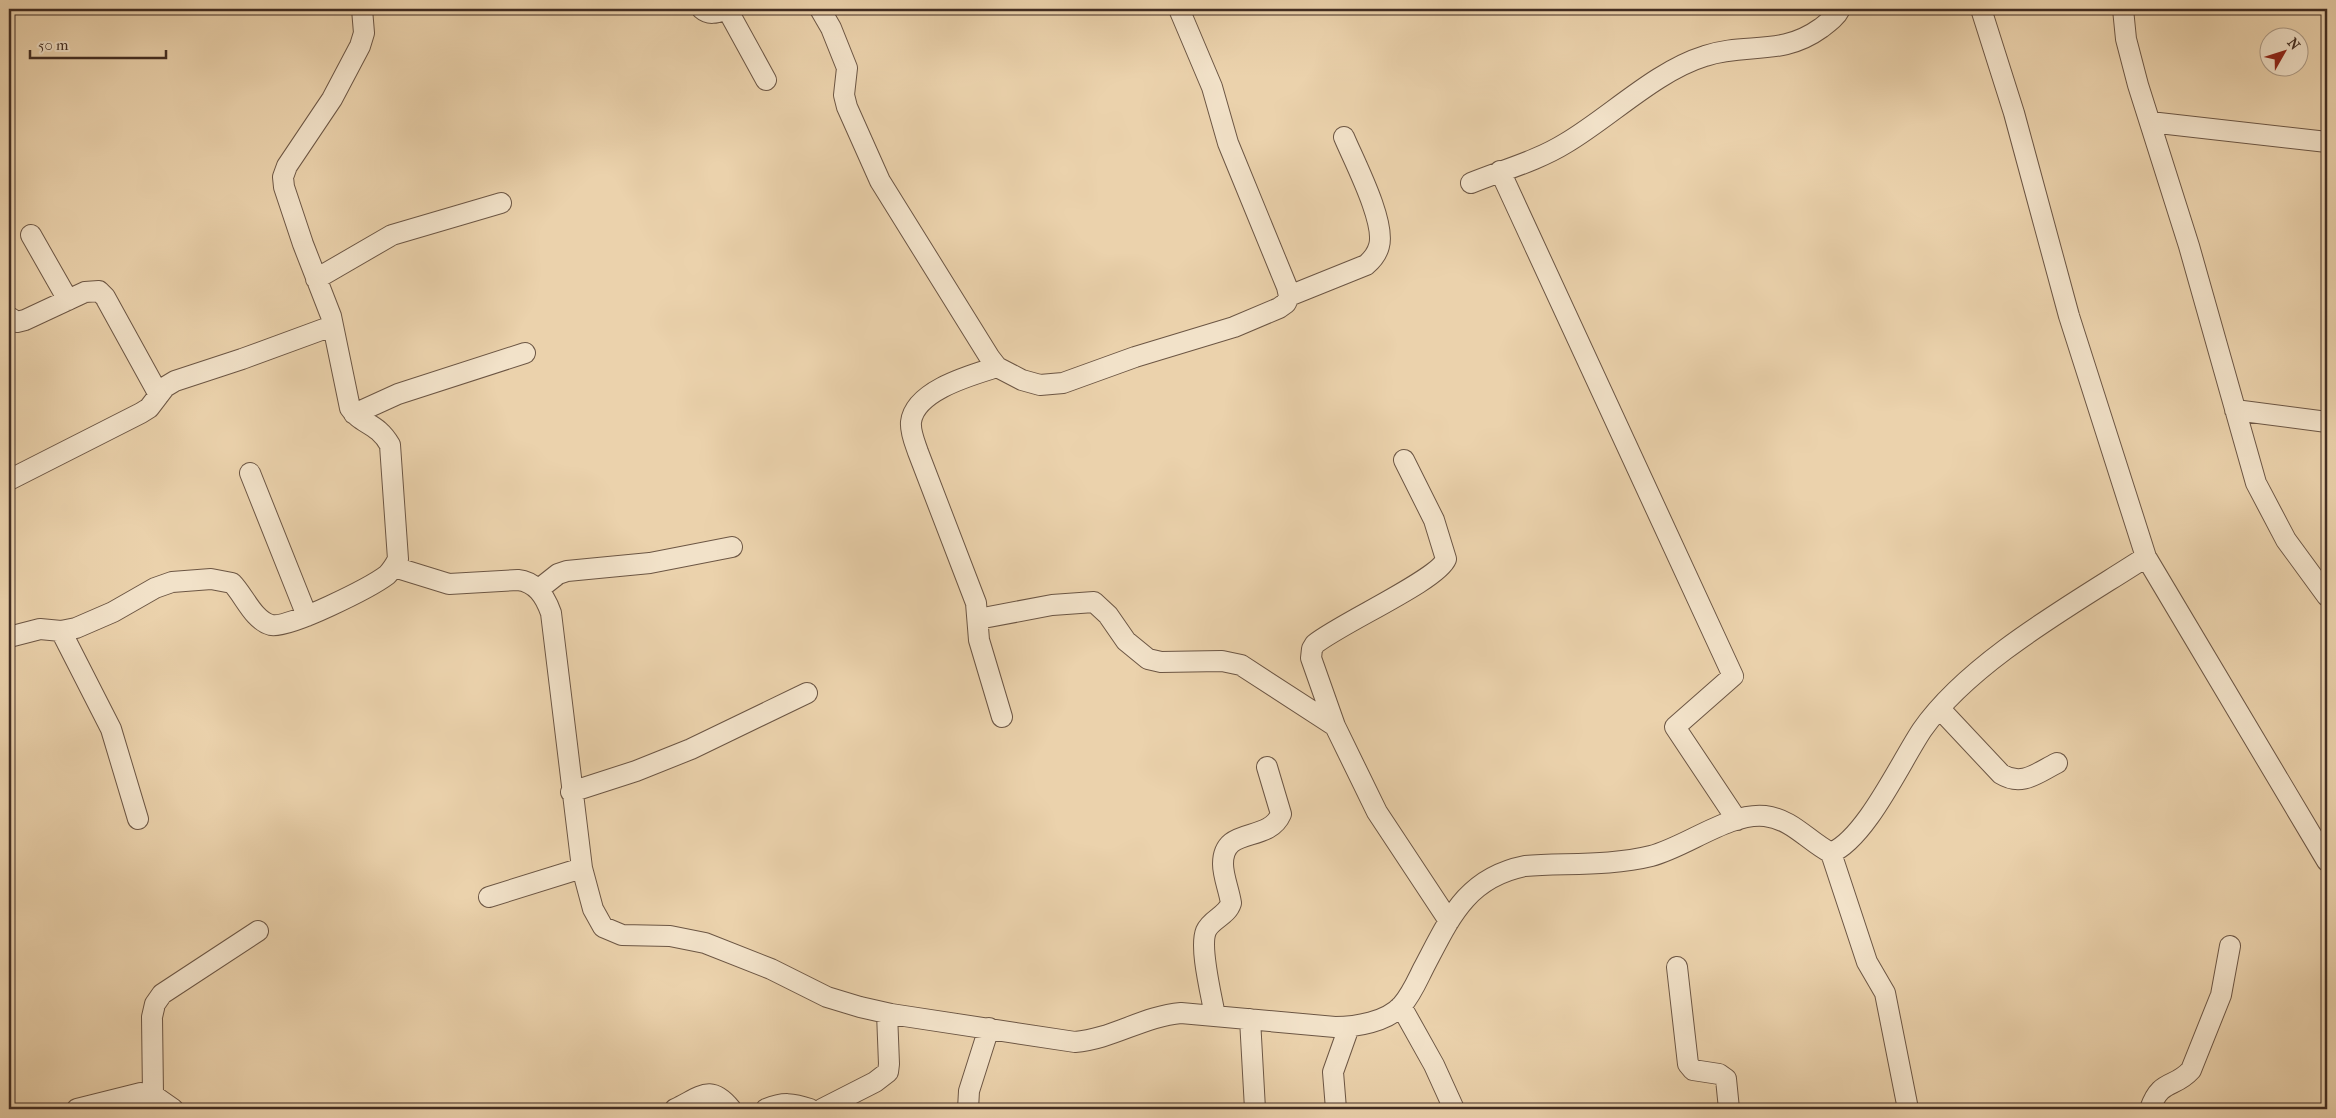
<svg xmlns="http://www.w3.org/2000/svg" width="2336" height="1118" font-family="'IM FELL French Canon',serif">
<rect width="100%" height="100%" fill="#ebd2ac"/>
<filter id="stains"><feTurbulence type="fractalNoise" baseFrequency=".004" numOctaves="4"/><feColorMatrix values="0 0 0 0 .2 0 0 0 0 .09 0 0 0 0 .02 0 0 0 .5 -.17"/></filter>
<radialGradient id="worn" r=".72"><stop offset=".6" stop-color="#630" stop-opacity="0"/><stop offset="1" stop-color="#630" stop-opacity=".3"/></radialGradient>
<g fill="none" stroke-linecap="round" stroke-linejoin="round">
<!-- minor casing -->
<g stroke="#6c5644" stroke-width="22">
<path id="minor" d="M702 9C710 16 718 12 727 9
M727 9 766 80
M820 9 831 28 847 68 844 95 847 107 880 181 990 358 997 367 1022 380 1040 385 1063 383 1135 357 1234 327 1279 308 1286 303 1289 296 1287 287 1228 143 1212 87 1179 9
M1981 9 2014 113 2069 316 2146 557 2327 861
M2123 9 2126 39 2138 85 2189 246 2256 483 2286 540 2327 596
M2150 122 2327 142
M1500 171 1733 676 1675 727 1737 820
M1471 183C1503 170 1537 161 1566 143 1610 117 1656 71 1705 56 1746 42 1781 57 1821 28 1829 22 1836 17 1840 9
M31 235 68 300
M316 279 392 235 501 203
M1289 296 1366 265C1372 260 1377 254 1379 246 1386 222 1354 161 1344 137
M9 317 17 322 25 320 85 292 99 291 105 297 159 395
M997 367C972 375 915 390 911 422 910 432 915 443 918 452L976 603 979 640 1002 717
M2235 410 2327 422
M354 414 398 394 525 353
M250 473 307 616
M9 480 141 413 149 408 165 387 175 381 242 359 332 326
M394 567 449 584 518 580C536 582 545 596 551 613L582 868 593 909 603 927 622 935 670 936 705 943 771 969 827 997 860 1007 891 1014 1075 1042C1112 1039 1144 1016 1181 1013L1335 1027C1356 1027 1387 1022 1402 1005 1411 995 1417 981 1423 969 1449 920 1465 878 1525 866 1566 863 1611 866 1651 856 1686 847 1730 812 1765 816 1792 819 1808 841 1831 853 1866 838 1900 763 1922 730 1970 661 2075 603 2146 557
M539 589 558 574 567 571 650 563 732 547
M978 619 1052 605 1094 602 1108 615 1126 641 1148 659 1161 662 1222 661 1241 665 1335 726 1377 812 1449 921
M61 631 111 729 138 819
M9 637 40 629 61 631 76 628 113 612 155 588 172 582 211 579 232 583C244 595 253 620 271 625 289 629 371 587 387 575 392 570 395 565 398 559L390 445C377 422 361 425 350 408L331 316 303 244 284 187 283 177 287 166 332 99 360 46 364 33 362 9
M1940 709 2001 774C2022 787 2037 773 2057 763
M1335 726 1311 658 1312 649 1315 644C1341 623 1438 580 1446 559L1434 520 1404 460
M571 792 636 771 691 749 807 693
M1831 853 1867 962 1885 993 1908 1109
M489 897 582 868
M1677 967 1688 1064 1693 1070 1719 1074 1726 1079 1729 1109
M1401 1006 1434 1065 1454 1109
M1215 1016C1212 997 1199 948 1206 931 1211 919 1227 916 1231 903 1229 890 1223 876 1223 864 1223 825 1268 844 1281 814L1267 767
M1250 1019 1255 1109
M153 1095 152 1017 155 1004 162 994 258 931
M77 1109 141 1093 153 1095 173 1109
M675 1109C701 1097 710 1083 731 1109
M766 1109C783 1102 793 1103 810 1109
M822 1109 875 1082 888 1072 889 1064 887 1013
M968 1109 969 1091 989 1028
M1336 1109 1333 1072 1349 1027
M2150 1109C2161 1078 2174 1089 2191 1070L2221 995 2230 946"/>
</g>
<!-- minor -->
<use href="#minor" stroke="#f2e2c9" stroke-width="20"/>
</g>
<!-- margin -->
<rect width="2336" height="1118" fill="none" stroke="#ebd2ac" stroke-width="30"/>
<rect x="10" y="10" width="2316" height="1098" fill="none" stroke="#422d22" stroke-width="2.5"/>
<rect x="15" y="15" width="2306" height="1088" fill="none" stroke="#422d22"/>
<!-- north arrow -->
<g transform="translate(2284 52) rotate(51)"><circle r="24" fill="#f2e2c9" stroke="#ac9a86"/>
<path d="M0-4L9 19L0 12L-9 19Z" fill="#8f2418"/>
<text y="-8" font-size="14" font-weight="bold" text-anchor="middle" fill="#422d22">N</text>
</g>
<!-- scale -->
<path d="M30 50v8h136v-8" fill="none" stroke="#422d22" stroke-width="2.5"/>
<text x="38" y="50" font-size="15" fill="#422d22" stroke="#f2e2c9" stroke-width="4" paint-order="stroke">50 m</text>
<rect width="100%" height="100%" filter="url(#stains)"/>
<rect width="100%" height="100%" fill="url(#worn)"/>
</svg>
